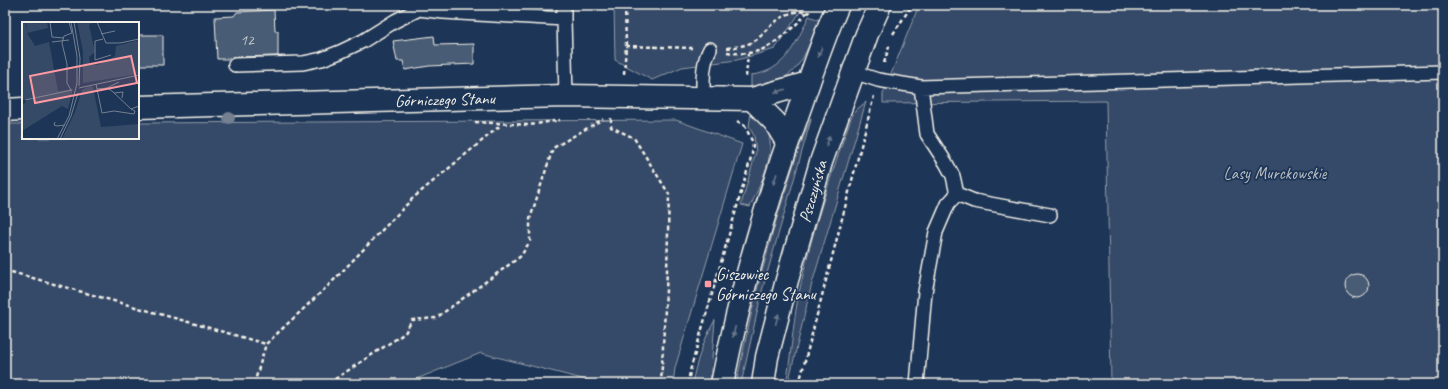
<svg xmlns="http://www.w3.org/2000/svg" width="1448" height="389" font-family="Caveat,sans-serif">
<rect width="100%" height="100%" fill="#1d3557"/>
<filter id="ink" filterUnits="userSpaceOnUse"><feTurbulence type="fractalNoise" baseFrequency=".025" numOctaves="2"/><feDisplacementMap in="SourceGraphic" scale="8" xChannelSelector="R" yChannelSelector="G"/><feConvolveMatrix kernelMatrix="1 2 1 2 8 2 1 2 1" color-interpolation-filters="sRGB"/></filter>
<g filter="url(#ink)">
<!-- green -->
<path fill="#354a67" stroke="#949ea8" d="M614 5H805L775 49 737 60 682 67 652 80 615 60Z
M919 5H1443V384H1111L1106 101 883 103V94Z
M809 16 819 20C803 59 799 83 751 86V75C785 72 796 43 809 16Z
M866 102 811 287 788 384H786C792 351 793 317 801 284 813 228 832 172 851 118L856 110Z
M751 113C756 118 763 123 766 128 779 151 759 186 750 207L741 205 756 152 754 136 749 126Z
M811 118V120L762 291 741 384H736L755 297 776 221 798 151Z
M676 120 742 144 675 368 673 384H598V383L481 353 404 384H5V124H23V138H138V123Z
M715 320 710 384H692C696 362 704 339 715 320Z"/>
<!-- building -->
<path fill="#485b74" stroke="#f4f1e8" d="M274 10 275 31H278V56L235 57 230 59H217L215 17 234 16 237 12Z
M138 35H163V65H138Z
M434 36 435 45 474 44V64L429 66 405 70 403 61H397L393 41Z
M1345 286a12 12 0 1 1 24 0a12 12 0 1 1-24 0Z"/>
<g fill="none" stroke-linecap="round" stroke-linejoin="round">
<!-- service casing -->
<g stroke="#f4f1e8" stroke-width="16">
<path id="service" d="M413 5 419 9 443 12 564 19 566 96
M564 5V19
M235 65 303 63 322 59 340 52 363 41 395 21 419 9
M853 72 878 80 921 87 1443 72
M703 97C703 80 702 64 710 49
M957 194 974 201 1050 215
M917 384 925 292 936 232 948 204 957 194 953 176 946 163 927 134 921 87"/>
</g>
<!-- tertiary casing -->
<g stroke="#f4f1e8" stroke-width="25">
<g id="tertiary">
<path d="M752 99 775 122 787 142"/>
<path id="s1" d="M138 107 566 96 752 99 808 83"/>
<path d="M5 110 23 109"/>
</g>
</g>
<!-- primary casing -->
<g stroke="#f4f1e8" stroke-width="25">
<g id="primary">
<path d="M722 384C740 293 766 203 797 116 810 79 822 41 838 5"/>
<path id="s2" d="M763 384 767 357 787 280 821 162 867 34 880 5"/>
</g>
</g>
<!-- path -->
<path stroke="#f4f1e8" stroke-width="2.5" stroke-dasharray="4 3" stroke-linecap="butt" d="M893 34 912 5
M626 46 692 48
M727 48C736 47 746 46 754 41 759 39 762 34 766 30 777 19 794 7 810 13
M727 52C737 54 748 54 758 51 771 48 800 23 807 12
M884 63 889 47 888 43
M624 74 626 46 625 5
M746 77 748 54
M611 118V127L634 138 669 194 667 271 661 384
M737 121 744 125
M475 122 530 125 560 120
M5 273 8 271 266 344
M254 384 266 344 331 283 413 198 501 125
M330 384 332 381 405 333 412 320 436 318 521 256 530 241V219L553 148 603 119
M688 384 690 371 752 154 753 143 744 124
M799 384 874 96"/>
<!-- service -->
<use href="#service" stroke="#1d3557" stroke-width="13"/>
<!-- tertiary -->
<use href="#tertiary" stroke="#1d3557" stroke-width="22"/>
<!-- primary -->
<use href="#primary" stroke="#1d3557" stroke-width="22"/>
</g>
<!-- trees -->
<circle fill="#748191" cx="229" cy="118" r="6"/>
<!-- one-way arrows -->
<defs><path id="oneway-solid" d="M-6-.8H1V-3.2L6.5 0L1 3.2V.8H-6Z"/></defs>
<g fill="#68778a">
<use href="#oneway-solid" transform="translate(820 52) rotate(110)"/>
<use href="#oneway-solid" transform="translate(780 91) rotate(164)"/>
<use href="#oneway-solid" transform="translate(828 141) rotate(-70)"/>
<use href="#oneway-solid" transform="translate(775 179) rotate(108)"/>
<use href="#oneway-solid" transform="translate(777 319) rotate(-75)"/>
<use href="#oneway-solid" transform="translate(734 332) rotate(103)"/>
</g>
</g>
<!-- markers -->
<rect fill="#ff9aa2" stroke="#1d3557" stroke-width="1.5" x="704" y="280" width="8" height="8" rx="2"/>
<g text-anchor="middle" stroke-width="3.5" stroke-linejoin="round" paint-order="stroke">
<!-- number labels -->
<g font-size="15" fill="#c9cccb">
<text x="247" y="45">12</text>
</g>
<!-- street labels -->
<g font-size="17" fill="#f4f1e8" stroke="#1d3557">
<text dy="6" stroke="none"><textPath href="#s1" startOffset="307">Górniczego Stanu</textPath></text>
<text dy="6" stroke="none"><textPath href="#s2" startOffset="199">Pszczyńska</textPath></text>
</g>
<!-- park labels -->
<g font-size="17" fill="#bbbfc1" stroke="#1d3557">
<text x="1275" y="179">Lasy Murckowskie</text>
</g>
<!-- poi labels -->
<g font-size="17" fill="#f4f1e8" stroke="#1d3557" text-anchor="start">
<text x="716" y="280">Giszowiec<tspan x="716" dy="20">Górniczego Stanu</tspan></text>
</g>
</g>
<!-- overview -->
<g transform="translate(22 22)">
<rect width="117" height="117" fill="#1d3557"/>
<path d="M0 0H3L5 9 4 0H25L26 6 5 11 13 24 27 20 36 69 51 67 46 87 40 84 0 109V81L2 82 6 77 0 78ZM55 0H72L67 3 73 30 67 35 68 42 76 43 93 34 94 24 117 18V52L61 61V29ZM68 64 71 65 79 105 117 102V117H40L53 90 60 68Z" fill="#354a67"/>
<path fill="none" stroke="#738091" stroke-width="1" d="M28 0 30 15 42 16M47 0 50 11 42 14 40 21 45 42V61L49 68M52 0 58 36 57 64M75 0 84 21H98L117 17M79 12 93 9M81 17 73 19V38L89 33M30 20 47 18M74 62 75 67 85 66 90 69 109 87 117 84M57 66 117 53M85 66 97 60M75 67 80 91 92 89 112 92 113 89 109 87M92 71 101 70 100 76M3 78 50 68M33 100 32 103 35 104 43 103M35 117 47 94 55 61V34L49 0M38 117 49 94 56 71"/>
<path fill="#ff9aa2" fill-opacity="0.15" stroke="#ff9aa2" stroke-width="2" d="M109 34 115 61 13 81 8 54Z"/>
<rect width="117" height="117" fill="none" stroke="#f4f1e8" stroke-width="2"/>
</g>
<!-- margin -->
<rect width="1448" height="389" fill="none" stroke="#1d3557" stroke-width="20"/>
<rect x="10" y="10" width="1428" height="369" fill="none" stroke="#f4f1e8" stroke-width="1.5" filter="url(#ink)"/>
</svg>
